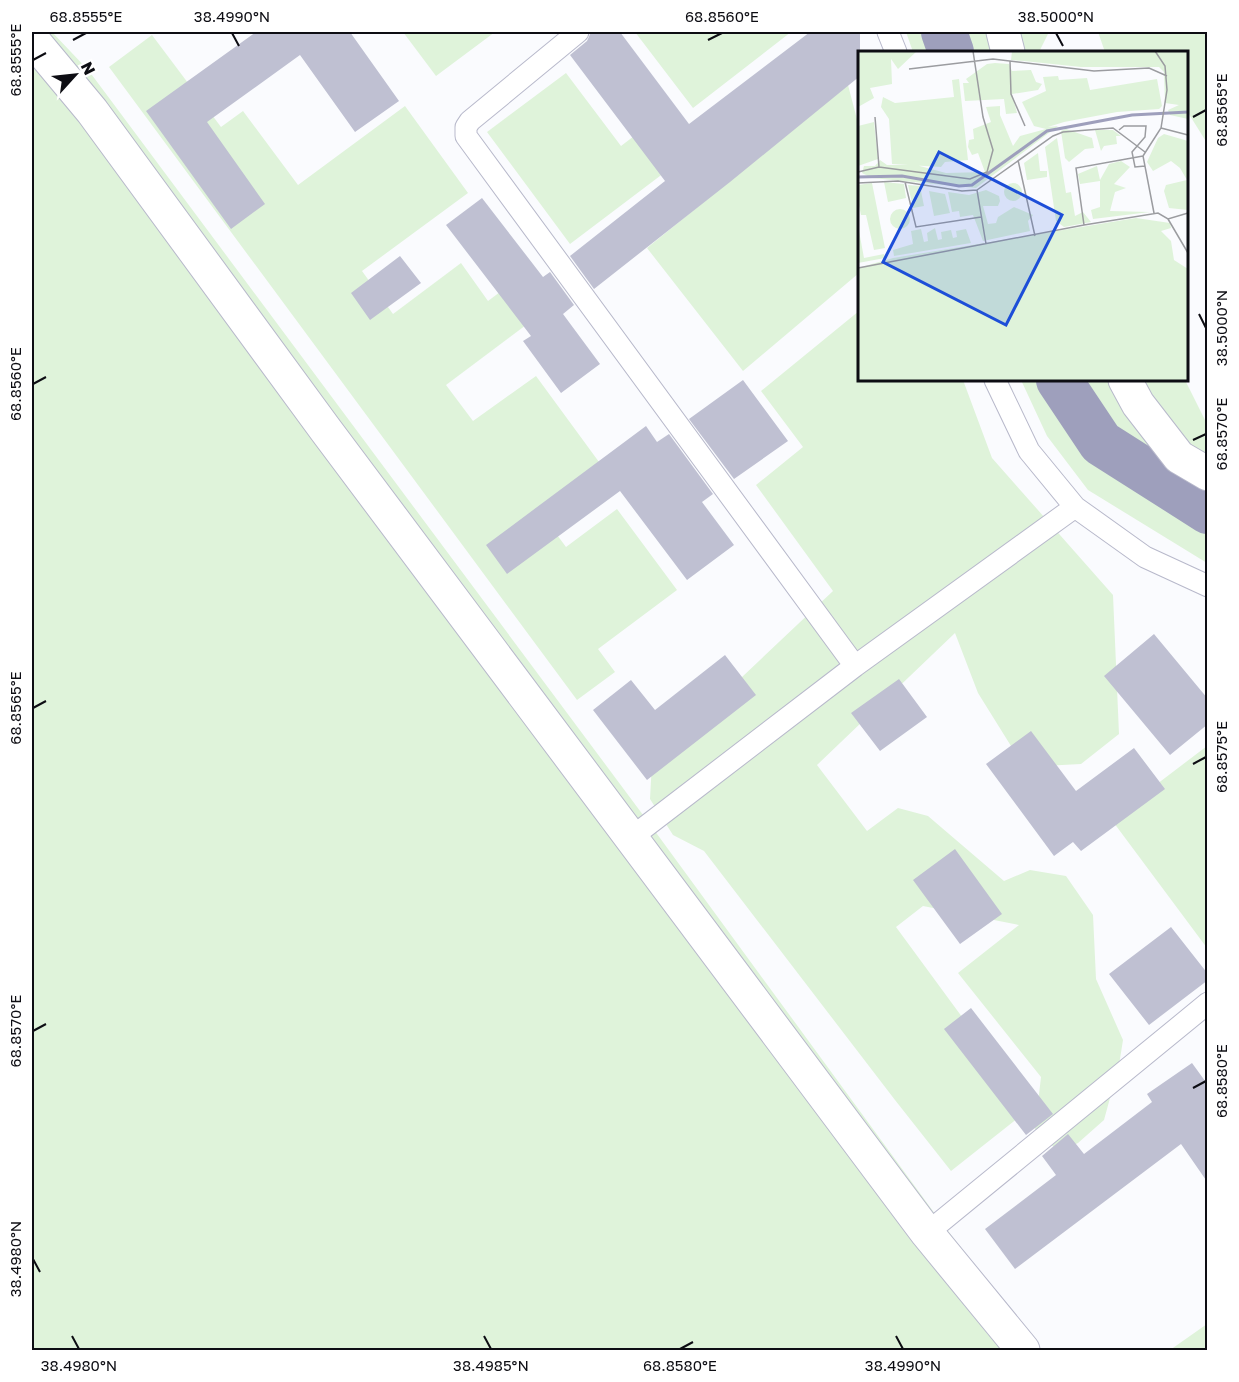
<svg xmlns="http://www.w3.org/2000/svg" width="1239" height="1382" font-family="'Golos Text',sans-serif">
<rect width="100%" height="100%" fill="#fafbfe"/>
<!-- green -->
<path fill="#dff3da" d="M32 32H52L89 71 649 823 941 1222 1041 1350H32Z
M403 32H495L436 76Z
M635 32H791L693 108Z
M906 32H1049L1039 52H913Z
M1098 32H1207V143L1187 111 1186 52H1105Z
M152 35 221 127 243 111 298 185 405 106 468 193 362 271 393 314 461 263 488 301 520 277 546 310 446 385 473 421 536 376 599 462 537 508 566 547 617 509 677 590 598 649 615 672 577 700 109 67Z
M566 73 621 146 664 113 693 151 570 244 487 132Z
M848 85 859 127V273L743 371 647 248Z
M859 311 860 380H963L992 458 1113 595 1119 734 1081 764 1024 767 978 693 955 633 817 765 867 831 898 808 928 816 1004 881 1030 870 1066 876 1093 915 1096 979 1123 1040 1119 1065 1104 1120 1078 1143 1059 1152 1035 1129 1041 1077 958 973 1019 925 923 906 896 927 976 1036 1033 1106 951 1171 895 1100 704 851 673 835 650 799 652 762 833 591 756 485 803 447 761 391Z
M1021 380H1185L1207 424V563L1088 490 1047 436Z
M1207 746V948L1111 819Z
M1207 1324V1350H1170Z"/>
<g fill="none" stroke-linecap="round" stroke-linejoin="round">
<!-- canal -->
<path stroke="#9e9fbc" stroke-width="46" d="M944 32 951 52
M1059 380 1101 443 1208 511"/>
</g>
<!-- building -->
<path fill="#bfc0d2" d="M256 32H350L399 101 355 132 300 55 207 122 265 204 231 229 146 111Z
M591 32H620L689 124 810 32H860V76L730 182 594 289 570 256 665 181 570 55 587 41Z
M482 198 543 277 550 272 574 305 563 314 600 364 561 393 523 341 531 336 446 225Z
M400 256 421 283 370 320 351 293Z
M743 380 788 441 734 479 689 419Z
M646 426 657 442 669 434 713 494 702 502 734 545 687 580 620 491 507 574 486 545Z
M1154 634 1208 699V724L1170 755 1104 676Z
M725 655 756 695 647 780 593 710 631 680 655 710Z
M899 679 927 717 880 751 851 713Z
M1031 731 1076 791 1134 748 1165 789 1081 851 1073 842 1054 856 986 764Z
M955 849 1002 914 960 944 913 880Z
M1171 927 1208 974V980L1149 1025 1109 974Z
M971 1008 1053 1114 1026 1135 944 1029Z
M1192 1063 1208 1085V1183L1181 1144 1015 1269 985 1229 1056 1175 1042 1156 1068 1134 1084 1154 1152 1102 1147 1094Z"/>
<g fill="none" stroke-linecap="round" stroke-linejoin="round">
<!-- service casing -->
<g stroke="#b8b9cb" stroke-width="23">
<path id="service" d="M578 32 470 121 466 127V136L855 666
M888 32 896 52
M995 380 1029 451 1075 507
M632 837 855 666 1075 507 1145 557 1208 586
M927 1233 1208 1003"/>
</g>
<!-- minor casing -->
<g stroke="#b8b9cb" stroke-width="35">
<path id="minor" d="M1003 32 1008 52
M1125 380 1138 404 1179 457 1208 474"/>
</g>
<!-- tertiary casing -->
<g stroke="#b8b9cb" stroke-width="35">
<path id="tertiary" d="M32 39 92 111 325 429 927 1233 1023 1350"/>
</g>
<!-- service -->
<use href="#service" stroke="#fff" stroke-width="21"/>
<!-- minor -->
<use href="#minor" stroke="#fff" stroke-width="33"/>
<!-- tertiary -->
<use href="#tertiary" stroke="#fff" stroke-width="33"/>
</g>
<!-- ticks -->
<path fill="none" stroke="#0d0d13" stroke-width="2" d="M232 33 239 46M1056 33 1063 46M73 40 86 33M708 40 722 33M33 60 46 53M1193 117 1206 110M1199 314 1206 328M33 384 46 377M1193 440 1206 434M33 708 46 701M1193 764 1206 757M33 1031 46 1024M1193 1088 1206 1081M33 1259 40 1272M72 1336 79 1349M484 1336 491 1349M896 1336 903 1349M680 1349 693 1342"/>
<!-- overview -->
<g transform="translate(858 51)">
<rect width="330" height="330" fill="#fafbfe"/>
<path d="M0 0 32 1 59 0 40 18 33 8 34 33 12 37 16 47 0 56ZM154 0H330V68L312 64 310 59 321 54 307 52 306 21 301 16H223L166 10 153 9ZM137 12 151 13 154 20 173 19 178 31 184 33 180 39 154 43 159 62 148 63 146 48 107 50 105 32H111L108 28 129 13ZM200 25 201 29 229 27 232 39 299 28 304 55 301 58 259 61 206 71 190 76 200 75 118 137 14 127 4 122 6 115H17L22 109 29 114H58L88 122 127 121 120 102 114 104 110 96 111 89 116 88 115 78 133 71 128 56 142 55V64L155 95 162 85 188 78 176 75 164 51 188 40 185 26ZM101 28 110 109 87 111 83 116 34 113 31 68 23 56 25 46 37 52 96 46 94 29ZM16 71 20 108 0 115V75ZM208 78 234 87 236 97 227 98 211 111 207 107 203 80ZM237 79H255L263 85H258L259 93 246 95 243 100ZM306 83 330 90V159L311 157 306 140 308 134 329 129 322 117 313 110 295 120 289 111 300 87ZM199 87 208 142 213 141 217 165 225 161 233 171 206 176 198 170 187 96ZM180 102 182 120H189V126L169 129 166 112ZM263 110 272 116 256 133 268 137 257 141 252 160 292 161 235 168 233 159 242 156V130L222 133 220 123 239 115 242 129 251 113ZM26 131 46 133 48 147 30 151ZM146 141a9 9 0 1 1 18 0a9 9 0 1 1-18 0ZM14 132 27 197 16 199 8 164H3L0 150V134ZM50 134 62 135 66 155 55 157ZM128 139 141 145 142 150 140 155H125L130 173 138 172 140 166 156 156 175 164 170 170 172 180 125 190 115 164 102 166 101 160 94 161 90 141 111 144ZM71 140 87 143 92 162 76 165ZM32 168a10 10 0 1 1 20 0a10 10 0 1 1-20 0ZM278 167 312 172 313 177 303 180 313 190 316 209 330 218V330H0V217L35 207ZM77 177 80 189 84 188 83 181 93 179 95 187 99 186 98 180 108 178 113 192 36 205 35 199 55 193 53 180 63 178 66 191 70 190 69 182ZM1 180 6 207 26 203 27 207 0 212Z" fill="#dff3da"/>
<path fill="none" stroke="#9e9fbc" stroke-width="3" d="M0 126 44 125 101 135 114 134 189 80 274 64 330 61"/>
<path fill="none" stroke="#9b9ca0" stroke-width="1.5" d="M152 10 153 43 167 75M51 18 135 8 236 20 291 17 309 25M17 66 21 116M303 77 330 84M261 79 266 75H288L287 86 274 101 277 116 287 115M160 109 177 185M0 121 21 116 112 128 129 121 135 99 125 66 115 0M47 131 58 176 123 166M0 132 40 130 104 140 119 139M296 162 285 105 303 77 309 39 307 15 297 0M310 168 330 202M226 174 218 117 285 105M128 193 119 139 195 85 205 81 255 77 287 101M0 217 226 174 300 162 310 168 330 162"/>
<path fill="#1d4ed8" fill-opacity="0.15" stroke="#1d4ed8" stroke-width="3" d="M81 101 204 164 148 274 25 211Z"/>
<rect width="330" height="330" fill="none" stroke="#0d0d13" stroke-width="3"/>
</g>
<!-- border -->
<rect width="1239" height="1382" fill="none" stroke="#ffffff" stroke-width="66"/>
<!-- north arrow -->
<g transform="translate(75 75) rotate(63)" stroke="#ffffff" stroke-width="4.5" paint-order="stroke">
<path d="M0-4.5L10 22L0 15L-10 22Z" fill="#0d0d13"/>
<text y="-9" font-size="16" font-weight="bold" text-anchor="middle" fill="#0d0d13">N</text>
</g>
<rect x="33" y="33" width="1173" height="1316" fill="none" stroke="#0d0d13" stroke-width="2"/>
<g font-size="15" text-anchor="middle" fill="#0d0d13">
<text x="86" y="22">68.8555°E</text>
<text x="232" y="22">38.4990°N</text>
<text x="722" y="22">68.8560°E</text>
<text x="1056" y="22">38.5000°N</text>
<text transform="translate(16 60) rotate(-90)" y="5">68.8555°E</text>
<text transform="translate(1222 110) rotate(-90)" y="5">68.8565°E</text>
<text transform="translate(1222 328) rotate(-90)" y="5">38.5000°N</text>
<text transform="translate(16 384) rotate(-90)" y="5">68.8560°E</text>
<text transform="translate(1222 434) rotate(-90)" y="5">68.8570°E</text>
<text transform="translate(16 708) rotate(-90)" y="5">68.8565°E</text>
<text transform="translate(1222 757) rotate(-90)" y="5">68.8575°E</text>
<text transform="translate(16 1031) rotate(-90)" y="5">68.8570°E</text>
<text transform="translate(1222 1081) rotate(-90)" y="5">68.8580°E</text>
<text transform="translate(16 1259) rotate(-90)" y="5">38.4980°N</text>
<text x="79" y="1371">38.4980°N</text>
<text x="491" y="1371">38.4985°N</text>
<text x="680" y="1371">68.8580°E</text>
<text x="903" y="1371">38.4990°N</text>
</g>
</svg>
